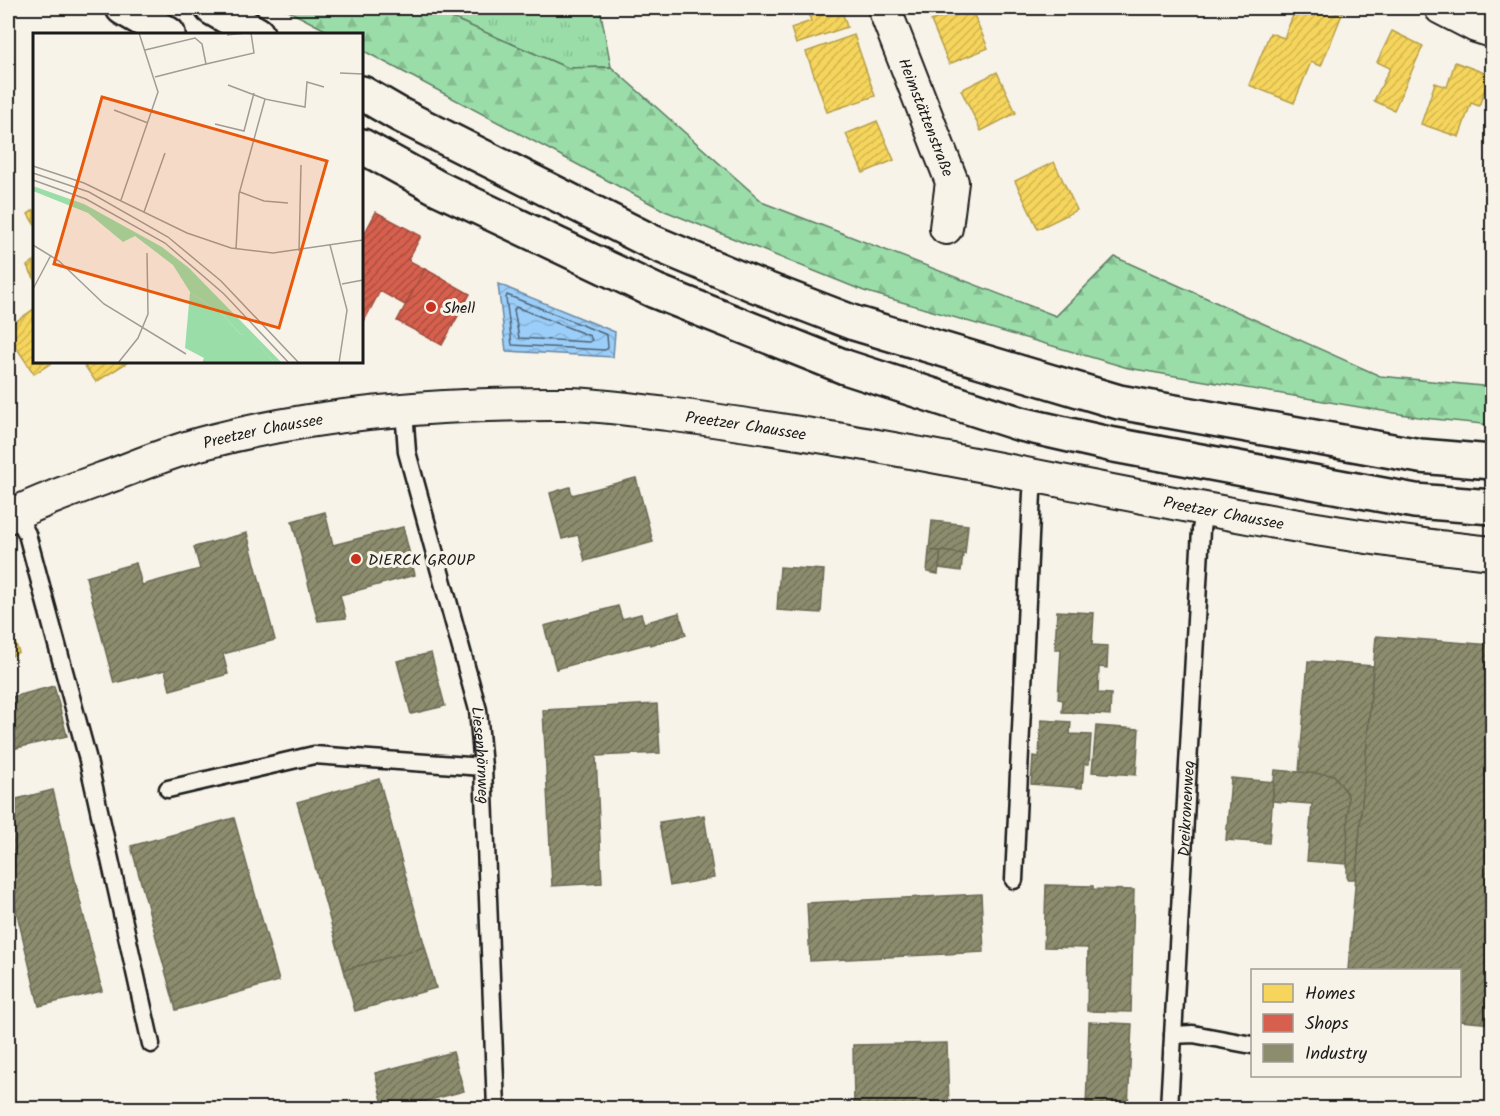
<svg xmlns="http://www.w3.org/2000/svg" width="1500" height="1116" font-family="Kalam,sans-serif">
<defs>
<pattern id="grass-tufts" width="24" height="20" patternUnits="userSpaceOnUse" patternTransform="scale(1.5)"><rect width="24" height="20" fill="#9bdda9"/><path d="M3 7l-1-3M5 7V3M7 7l1-3M15 17l-1-3M17 17v-4M19 17l1-3" fill="none" stroke="#85bd91"/></pattern>
<pattern id="forest-firs" width="22" height="20" patternUnits="userSpaceOnUse" patternTransform="scale(1.5)"><rect width="22" height="20" fill="#9bdda9"/><path d="M5 1l3.5 6h-7zM16 11l3.5 6h-7z" fill="#85bd91"/></pattern>
<pattern id="water-waves" width="16" height="10" patternUnits="userSpaceOnUse" patternTransform="scale(1.5)"><rect width="16" height="10" fill="#9bcef9"/><path d="M0 5q4-4 8 0t8 0" fill="none" stroke="#85b0d5"/></pattern>
<pattern id="homes-hatch" width="6" height="6" patternUnits="userSpaceOnUse" patternTransform="scale(1.5)"><rect width="6" height="6" fill="#f6d55c"/><path d="M-1 1l2-2M0 6l6-6M5 7l2-2" fill="none" stroke="#d2b64f"/></pattern>
<pattern id="shops-hatch" width="6" height="6" patternUnits="userSpaceOnUse" patternTransform="scale(1.5)"><rect width="6" height="6" fill="#d6604d"/><path d="M-1 1l2-2M0 6l6-6M5 7l2-2" fill="none" stroke="#ad4e3f"/></pattern>
<pattern id="industry-hatch" width="6" height="6" patternUnits="userSpaceOnUse" patternTransform="scale(1.5)"><rect width="6" height="6" fill="#8c8c6e"/><path d="M-1 1l2-2M0 6l6-6M5 7l2-2" fill="none" stroke="#72725a"/></pattern>
</defs>
<rect width="100%" height="100%" fill="#f7f3e8"/>
<filter id="ink" filterUnits="userSpaceOnUse"><feTurbulence type="fractalNoise" baseFrequency=".0167" numOctaves="2"/><feDisplacementMap in="SourceGraphic" scale="12" xChannelSelector="R" yChannelSelector="G"/><feConvolveMatrix kernelMatrix="1 2 1 2 8 2 1 2 1" color-interpolation-filters="sRGB"/></filter>
<g filter="url(#ink)">
<!-- grass -->
<path fill="url(#grass-tufts)" stroke="#5c7c62" stroke-width="1.5" d="M429 8H600L611 67 568 68Z"/>
<!-- forest -->
<path fill="url(#forest-firs)" stroke="#5c7c62" stroke-width="1.5" d="M283 8H429L568 68 611 67 764 203 1056 316 1115 257 1380 376 1492 387V425L1424 418 1128 368 864 291 665 211 362 50V34H333Z"/>
<!-- water -->
<path fill="url(#water-waves)" stroke="#6887a1" stroke-width="1.5" d="M498 284 615 332 613 357 506 351Z"/>
<!-- homes -->
<path fill="url(#homes-hatch)" stroke="#b59e49" stroke-width="1.5" d="M806 8H841L847 27 796 44 791 28 811 21Z
M963 8H971L988 48 949 64 931 21Z
M1296 8H1333L1343 12 1321 66 1311 62 1294 103 1249 85 1270 33 1284 38Z
M1392 31 1423 46 1394 110 1374 101 1390 68 1377 62Z
M854 35 875 96 827 112 806 52Z
M1455 62 1490 75 1479 106 1471 103 1459 137 1421 124 1435 83 1447 87Z
M997 72 1016 113 981 131 961 90Z
M877 121 894 160 863 173 846 134Z
M1054 162 1077 210 1038 229 1015 181Z
M34 210V224L28 214Z
M34 261V278L27 266Z
M34 309V362H53L34 374 8 335V327Z
M82 362H128L96 382Z
M8 626 19 652 8 658Z"/>
<!-- shops -->
<path fill="url(#shops-hatch)" stroke="#9e4c3e" stroke-width="1.5" d="M376 212 421 236 408 260 425 269 405 305 380 291 362 325V238Z
M425 269 470 294 442 345 397 321Z"/>
<!-- industry -->
<path fill="url(#industry-hatch)" stroke="#6a6a55" stroke-width="1.5" d="M636 478 653 542 585 561 578 535 562 539 550 493 570 487 572 495Z
M325 512 333 545 403 527 415 575 340 595 346 618 318 621 292 521Z
M932 521 968 525 965 554 929 550Z
M247 533 275 640 223 654 228 674 170 690 165 670 114 683 86 577 136 563 142 585 200 569 194 547Z
M929 550 941 551 938 574 927 572Z
M941 551 963 554 961 571 939 568Z
M780 567 824 570 821 613 777 610Z
M618 606 622 619 641 614 644 623 679 613 686 635 650 645V643L556 669 544 626Z
M1057 611 1094 613 1092 645 1108 646 1107 668 1099 667 1098 693 1111 694 1110 715 1062 712 1063 700 1058 699 1061 649H1055Z
M1376 636 1492 645V1024L1460 1021V970H1348Z
M431 653 445 706 411 714 397 661Z
M1308 661 1373 666 1356 879H1347L1348 795 1334 775 1299 772Z
M54 686 67 736 8 750V698Z
M657 704 660 753 596 756 602 883 552 886 543 710Z
M1041 720 1071 722 1070 734 1091 735 1089 764H1084L1082 788 1031 784 1033 756 1039 757Z
M1096 726 1139 729 1136 775 1092 772Z
M1275 770 1334 775 1348 795 1347 864 1307 861 1312 804 1272 801Z
M1231 778 1274 782 1269 843 1226 840Z
M379 779 425 947 344 970 297 802Z
M53 790 102 991 39 1006 8 876V801Z
M704 815 714 878 670 886 659 822Z
M234 818 279 981 176 1010 131 846Z
M1046 885 1093 886V889L1134 890 1131 1012 1087 1011 1088 948 1044 947Z
M981 894 984 952 810 961 807 903Z
M425 947 436 988 355 1011 344 970Z
M1089 1022 1132 1024 1128 1108H1086Z
M947 1043 949 1108H854L853 1045Z
M453 1052 464 1091 400 1108H384L375 1073Z"/>
<g fill="none" stroke-linecap="round" stroke-linejoin="round">
<!-- shore -->
<path stroke="#4f6374" stroke-width="1.5" d="M507 295 607 335 608 348 605 350 512 345 506 298Z
M516 307 590 336 592 340 589 342 519 338 514 310Z"/>
<!-- service casing -->
<g stroke="#1c1c1c" stroke-width="21">
<g id="service">
<path id="s1" d="M404 409 407 452 478 710 483 767 496 1108"/>
<path d="M16 513 27 534 87 756 151 1044"/>
<path d="M168 789 314 755 483 767"/>
<path d="M1014 880 1032 493 1035 475"/>
<path d="M1173 1035 1193 1034 1252 1045"/>
<path id="s2" d="M1169 1108 1201 530 1204 510"/>
</g>
</g>
<!-- minor casing -->
<g stroke="#1c1c1c" stroke-width="36">
<g id="minor">
<path id="s3" d="M884 8 952 182 946 228"/>
<path d="M1441 8 1476 26 1492 31"/>
<path id="s4" d="M8 517C42 500 77 488 113 475 144 463 175 450 207 442 324 411 448 403 569 404 602 405 635 410 667 414 718 420 768 428 818 436 1043 472 1265 530 1492 553"/>
</g>
</g>
<!-- trunk casing -->
<g stroke="#1c1c1c" stroke-width="38">
<path id="trunk" d="M123 8 168 34
M212 8 257 34
M362 93 400 115 652 242 755 285 854 323 1119 402 1420 456 1492 462
M362 146 438 188 655 291 845 367 1021 424 1109 444 1415 501 1492 507"/>
</g>
<!-- service -->
<use href="#service" stroke="#f7f3e8" stroke-width="16"/>
<!-- minor -->
<use href="#minor" stroke="#f7f3e8" stroke-width="32"/>
<!-- trunk -->
<use href="#trunk" stroke="#f7f3e8" stroke-width="33"/>
</g>
</g>
<!-- markers -->
<g fill="#c8321e" stroke="#f7f3e8" stroke-width="2">
<circle cx="431" cy="307" r="6"/>
<circle cx="356" cy="559" r="6"/>
</g>
<g text-anchor="middle" stroke-width="6" stroke-linejoin="round" paint-order="stroke">
<!-- street labels -->
<g font-size="16" fill="#1c1c1c" stroke="#f7f3e8">
<text dy="6" stroke="none"><textPath href="#s3" startOffset="117">Heimstättenstraße</textPath></text>
<text dy="6" stroke="none"><textPath href="#s4" startOffset="756">Preetzer Chaussee</textPath></text>
<text dy="6" stroke="none"><textPath href="#s4" startOffset="270">Preetzer Chaussee</textPath></text>
<text dy="6" stroke="none"><textPath href="#s4" startOffset="1242">Preetzer Chaussee</textPath></text>
<text dy="6" stroke="none"><textPath href="#s1" startOffset="356">Liesenhörnweg</textPath></text>
<text dy="6" stroke="none"><textPath href="#s2" startOffset="300">Dreikronenweg</textPath></text>
</g>
<!-- poi labels -->
<g font-size="16" fill="#1c1c1c" stroke="#f7f3e8" text-anchor="start">
<text x="443" y="313">Shell</text>
<text x="368" y="565">DIERCK GROUP</text>
</g>
</g>
<!-- overview -->
<g transform="translate(33 33)">
<rect width="330" height="330" fill="#f7f3e8"/>
<path d="M157 259 191 283 208 302 214 300 242 330H169L171 325 152 315Z" fill="#9bdda9"/>
<path d="M0 153 51 171 129 214 156 235 249 330H242L214 301 208 302 191 283 157 259 140 232 102 203 90 209 55 180 0 158Z" fill="#9bdda9"/>
<path fill="none" stroke="#9f9d96" stroke-width="1.5" d="M194 2 213 0M112 17 162 5 169 11 173 31 221 20 218 0M307 40 330 41M122 44 173 31M195 52 232 66M81 77 115 90M182 91 211 98 221 60M0 133 51 150 154 200 198 215 240 220 330 207M0 140 56 159 135 204 188 248 266 330M0 147 53 166 132 210 191 261 256 330M207 159 231 168 255 170M88 167 125 59 106 0M111 179 132 120M0 212 26 228 71 271 153 321M297 212 314 277 306 330M203 216 206 161 232 66 272 74 274 49 291 54M266 218 268 132M309 251 330 247M0 256 18 222M85 330 105 305 115 281 114 220"/>
<path fill="#e8590c" fill-opacity="0.15" stroke="#e8590c" stroke-width="3" d="M69 64 294 128 246 295 21 231Z"/>
<rect width="330" height="330" fill="none" stroke="#1c1c1c" stroke-width="3"/>
</g>
<!-- margin -->
<rect width="1500" height="1116" fill="none" stroke="#f7f3e8" stroke-width="30"/>
<rect x="15" y="15" width="1470" height="1086" fill="none" stroke="#1c1c1c" stroke-width="2" filter="url(#ink)"/>
<!-- legend -->
<rect x="1251" y="969" width="210" height="108" fill="#f7f3e8" stroke="#9f9d96" stroke-width="1.5"/>
<rect x="1263" y="984" width="30" height="18" fill="#f6d55c" stroke="#9f9d96" stroke-width="1.5"/>
<text x="1305" y="999" font-size="18" fill="#1c1c1c">Homes</text>
<rect x="1263" y="1014" width="30" height="18" fill="#d6604d" stroke="#9f9d96" stroke-width="1.5"/>
<text x="1305" y="1029" font-size="18" fill="#1c1c1c">Shops</text>
<rect x="1263" y="1044" width="30" height="18" fill="#8c8c6e" stroke="#9f9d96" stroke-width="1.5"/>
<text x="1305" y="1059" font-size="18" fill="#1c1c1c">Industry</text>
</svg>
